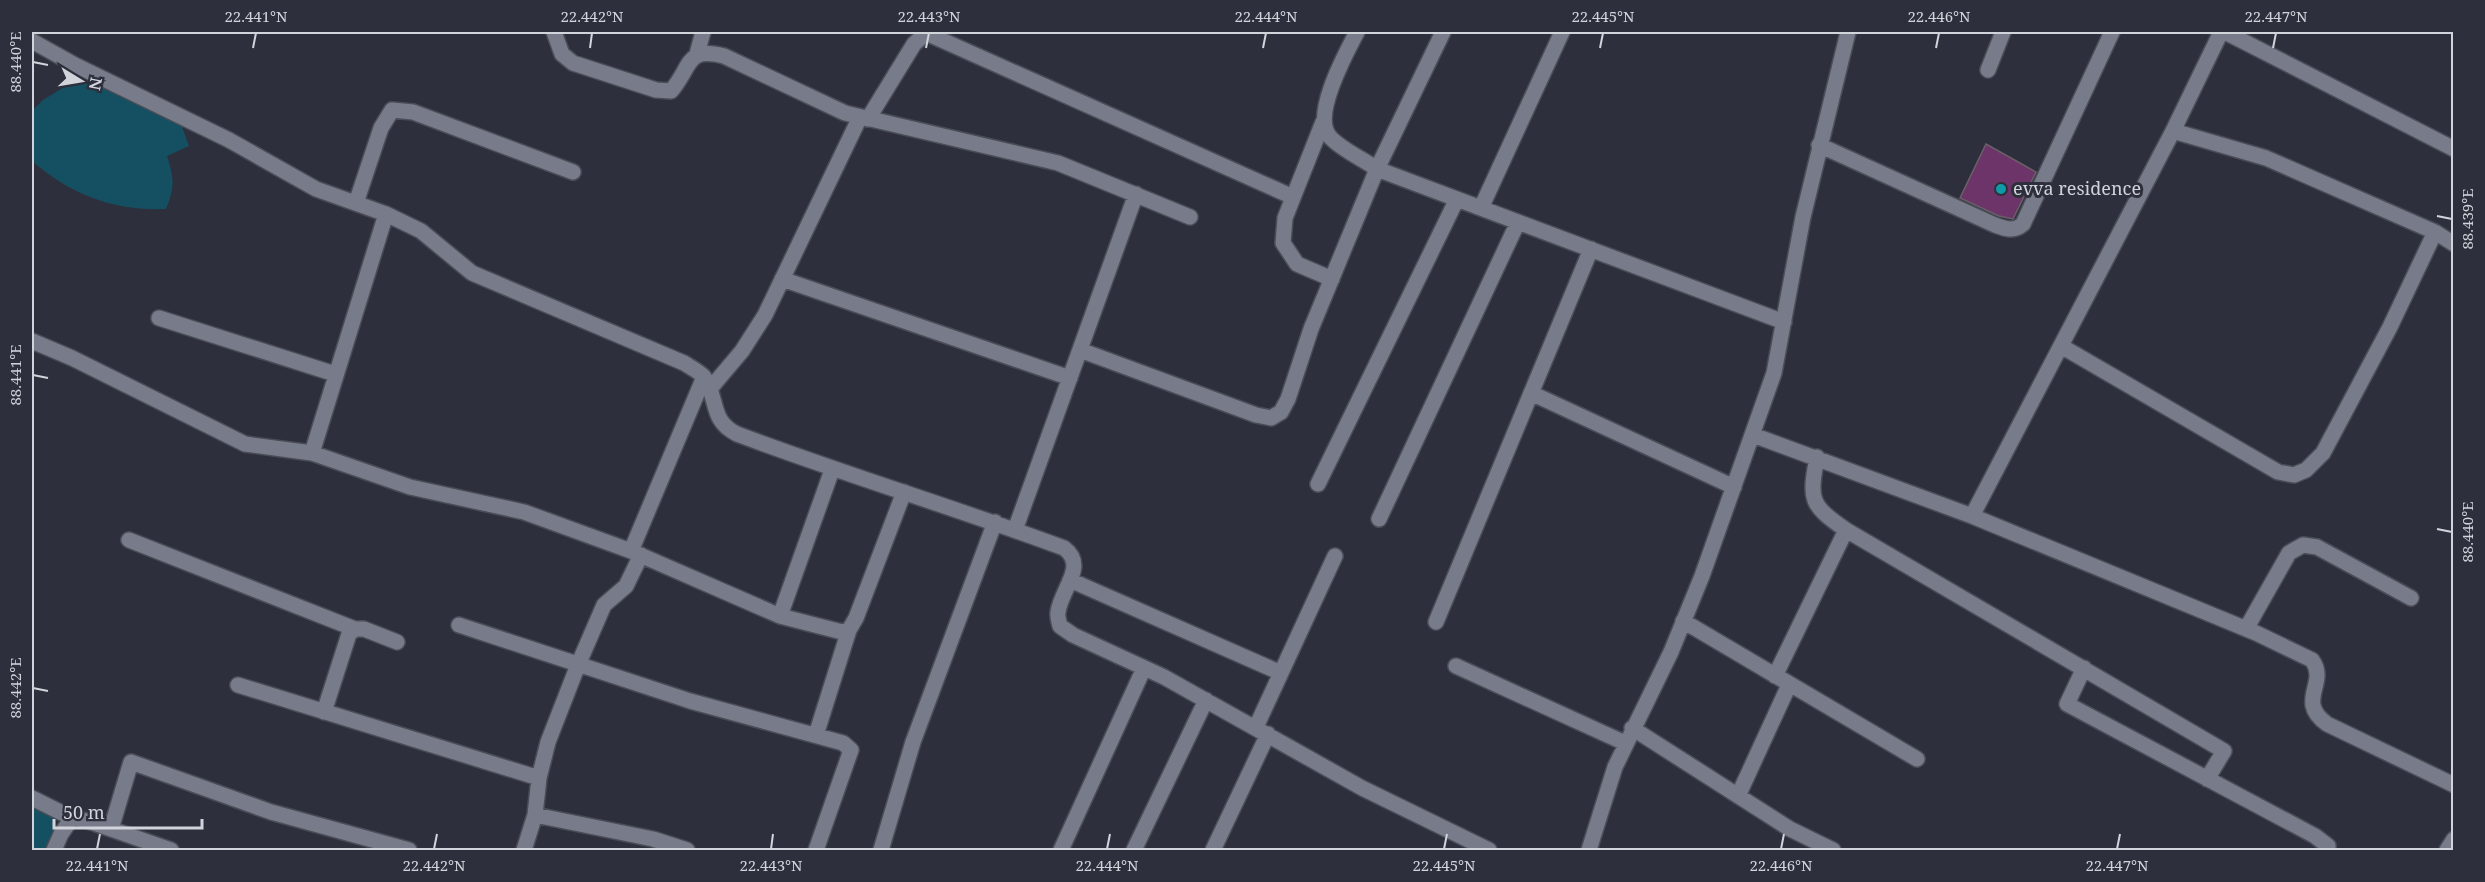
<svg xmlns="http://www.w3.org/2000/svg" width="2485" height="882" font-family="'Noto Serif',serif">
<rect width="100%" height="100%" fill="#2d303c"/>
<!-- water -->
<path fill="#145061" d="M71 83C112 83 146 107 181 124L189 146 167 156C174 178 175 187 166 209 114 211 71 195 32 161V111L43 100Z
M32 799 55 818 56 834 48 850H32Z"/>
<!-- building -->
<path fill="#6c3469" stroke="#6b5f69" stroke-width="1.5" d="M1986 144 2036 172 2013 219 1999 216 1960 198Z"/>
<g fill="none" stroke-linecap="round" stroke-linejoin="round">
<!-- minor casing -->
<g stroke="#4a4d57" stroke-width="18">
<path id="minor" d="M554 32 562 54 573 63 656 90 671 91C692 67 685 46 724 56L845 113 1058 163 1190 217
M1357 32C1346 53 1311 116 1330 137 1342 150 1363 159 1377 169L1784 322
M2225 32 2454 149
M32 41 75 65 229 140 316 189 386 214
M697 54 703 32
M1988 70 2003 32
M868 119 914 44 926 33 1293 197
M1323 122 1285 218 1283 243 1297 264 1332 279
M2173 131 2266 158 2435 232
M1819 145 1995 225C2006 229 2014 232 2023 224L2112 32
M356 203 381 128 392 110 413 112 573 172
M1481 208 1562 32
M782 279 1070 378
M159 318 335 374
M32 341 72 358 245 444 312 453 410 487 524 512 631 551 780 616
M2061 346 2278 472 2294 475 2306 470 2323 453 2390 327 2435 232 2454 244
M1080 350 1256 415 1271 418 1281 412 1288 399 1311 329 1377 169 1443 32
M709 390 742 351 765 315 860 117
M1531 393 1734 487
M1753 435 1972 516 2256 633 2312 660C2329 683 2295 701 2327 724L2454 785
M312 453 386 214 421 231 472 273 684 363C690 367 700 372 704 377 719 399 709 420 737 434 846 475 956 508 1064 548 1088 566 1061 589 1058 612 1057 616 1059 622 1060 626L1073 635 1164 677 1362 788 1489 850
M1817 457C1809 500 1810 505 1846 530L2224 751 2207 779
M832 470 780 616 842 632 849 630 856 618 904 492
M1318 484 1457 199
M1972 516 2173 131 2221 32
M1379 519 1518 222
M1015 530 1136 194
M129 540 355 629
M631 551 704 377
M1070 580 1281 673
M1683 621 1917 759
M1436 622 1591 249
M459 625 690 701 843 743 851 750 816 850
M2246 629 2289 553 2303 545 2317 547 2411 598
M1456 666 1625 743
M2084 668 2067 704 2315 836 2328 846V850
M1775 676 1846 530
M238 685 539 778
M324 712 349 634 355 629H364L397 642
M1256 727 1335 556
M1632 728 1790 829 1833 850
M816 735 849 630
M1738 796 1789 685
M32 798 72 818
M535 815 653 839 687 850
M111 829 131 762 271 812 409 850
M54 850 61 834 72 818 88 821 171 850
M524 850 535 815 539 778 548 742 578 665 604 605 626 586 641 555
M881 850 913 742 995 522
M1061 850 1144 668
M1134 850 1206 700
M1213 850 1268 734
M1589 850 1615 767 1671 652 1702 576 1774 373 1803 217 1848 32
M2447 850 2454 839"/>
</g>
<!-- minor -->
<use href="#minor" stroke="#787c8a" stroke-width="15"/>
</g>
<!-- ticks -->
<path fill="none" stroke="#d2d4dc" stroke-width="2" d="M253 48 256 33M590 48 592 33M926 48 929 33M1263 48 1266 33M1600 48 1603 33M1936 48 1939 33M2273 48 2276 33M33 62 48 65M2437 216 2452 219M33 375 48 378M2437 529 2452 532M33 688 48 691M97 849 100 834M434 849 437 834M771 849 773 834M1107 849 1110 834M1444 849 1447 834M1781 849 1784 834M2117 849 2120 834"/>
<!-- markers -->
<circle fill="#0f9aa8" stroke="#2d303c" stroke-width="2" cx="2001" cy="189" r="6"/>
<g text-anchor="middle" stroke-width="6" stroke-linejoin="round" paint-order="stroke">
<!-- poi labels -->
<g font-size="18" fill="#d2d4dc" stroke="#2d303c" text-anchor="start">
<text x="2013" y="195">evva residence</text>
</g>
</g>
<!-- border -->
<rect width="2485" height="882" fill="none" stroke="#2d303c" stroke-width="66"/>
<!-- north arrow -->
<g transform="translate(81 81) rotate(101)" stroke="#2d303c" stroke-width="4.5" paint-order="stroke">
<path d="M0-4.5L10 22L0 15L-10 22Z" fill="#d2d4dc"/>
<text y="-9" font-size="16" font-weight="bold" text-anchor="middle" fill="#d2d4dc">N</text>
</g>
<!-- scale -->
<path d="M54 819v9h148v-9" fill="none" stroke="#d2d4dc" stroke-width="3"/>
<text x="63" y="819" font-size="18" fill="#d2d4dc" stroke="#2d303c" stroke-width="4.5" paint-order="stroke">50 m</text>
<rect x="33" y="33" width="2419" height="816" fill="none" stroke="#d2d4dc" stroke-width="2"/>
<g font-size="15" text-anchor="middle" fill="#d2d4dc">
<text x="256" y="22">22.441°N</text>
<text x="592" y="22">22.442°N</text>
<text x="929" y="22">22.443°N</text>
<text x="1266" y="22">22.444°N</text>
<text x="1603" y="22">22.445°N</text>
<text x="1939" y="22">22.446°N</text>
<text x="2276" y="22">22.447°N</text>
<text transform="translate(16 62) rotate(-90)" y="5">88.440°E</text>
<text transform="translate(2468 219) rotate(-90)" y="5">88.439°E</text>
<text transform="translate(16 375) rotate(-90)" y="5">88.441°E</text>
<text transform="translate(2468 532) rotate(-90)" y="5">88.440°E</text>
<text transform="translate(16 688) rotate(-90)" y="5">88.442°E</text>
<text x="97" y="871">22.441°N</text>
<text x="434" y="871">22.442°N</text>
<text x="771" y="871">22.443°N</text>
<text x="1107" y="871">22.444°N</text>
<text x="1444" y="871">22.445°N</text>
<text x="1781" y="871">22.446°N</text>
<text x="2117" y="871">22.447°N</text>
</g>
</svg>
